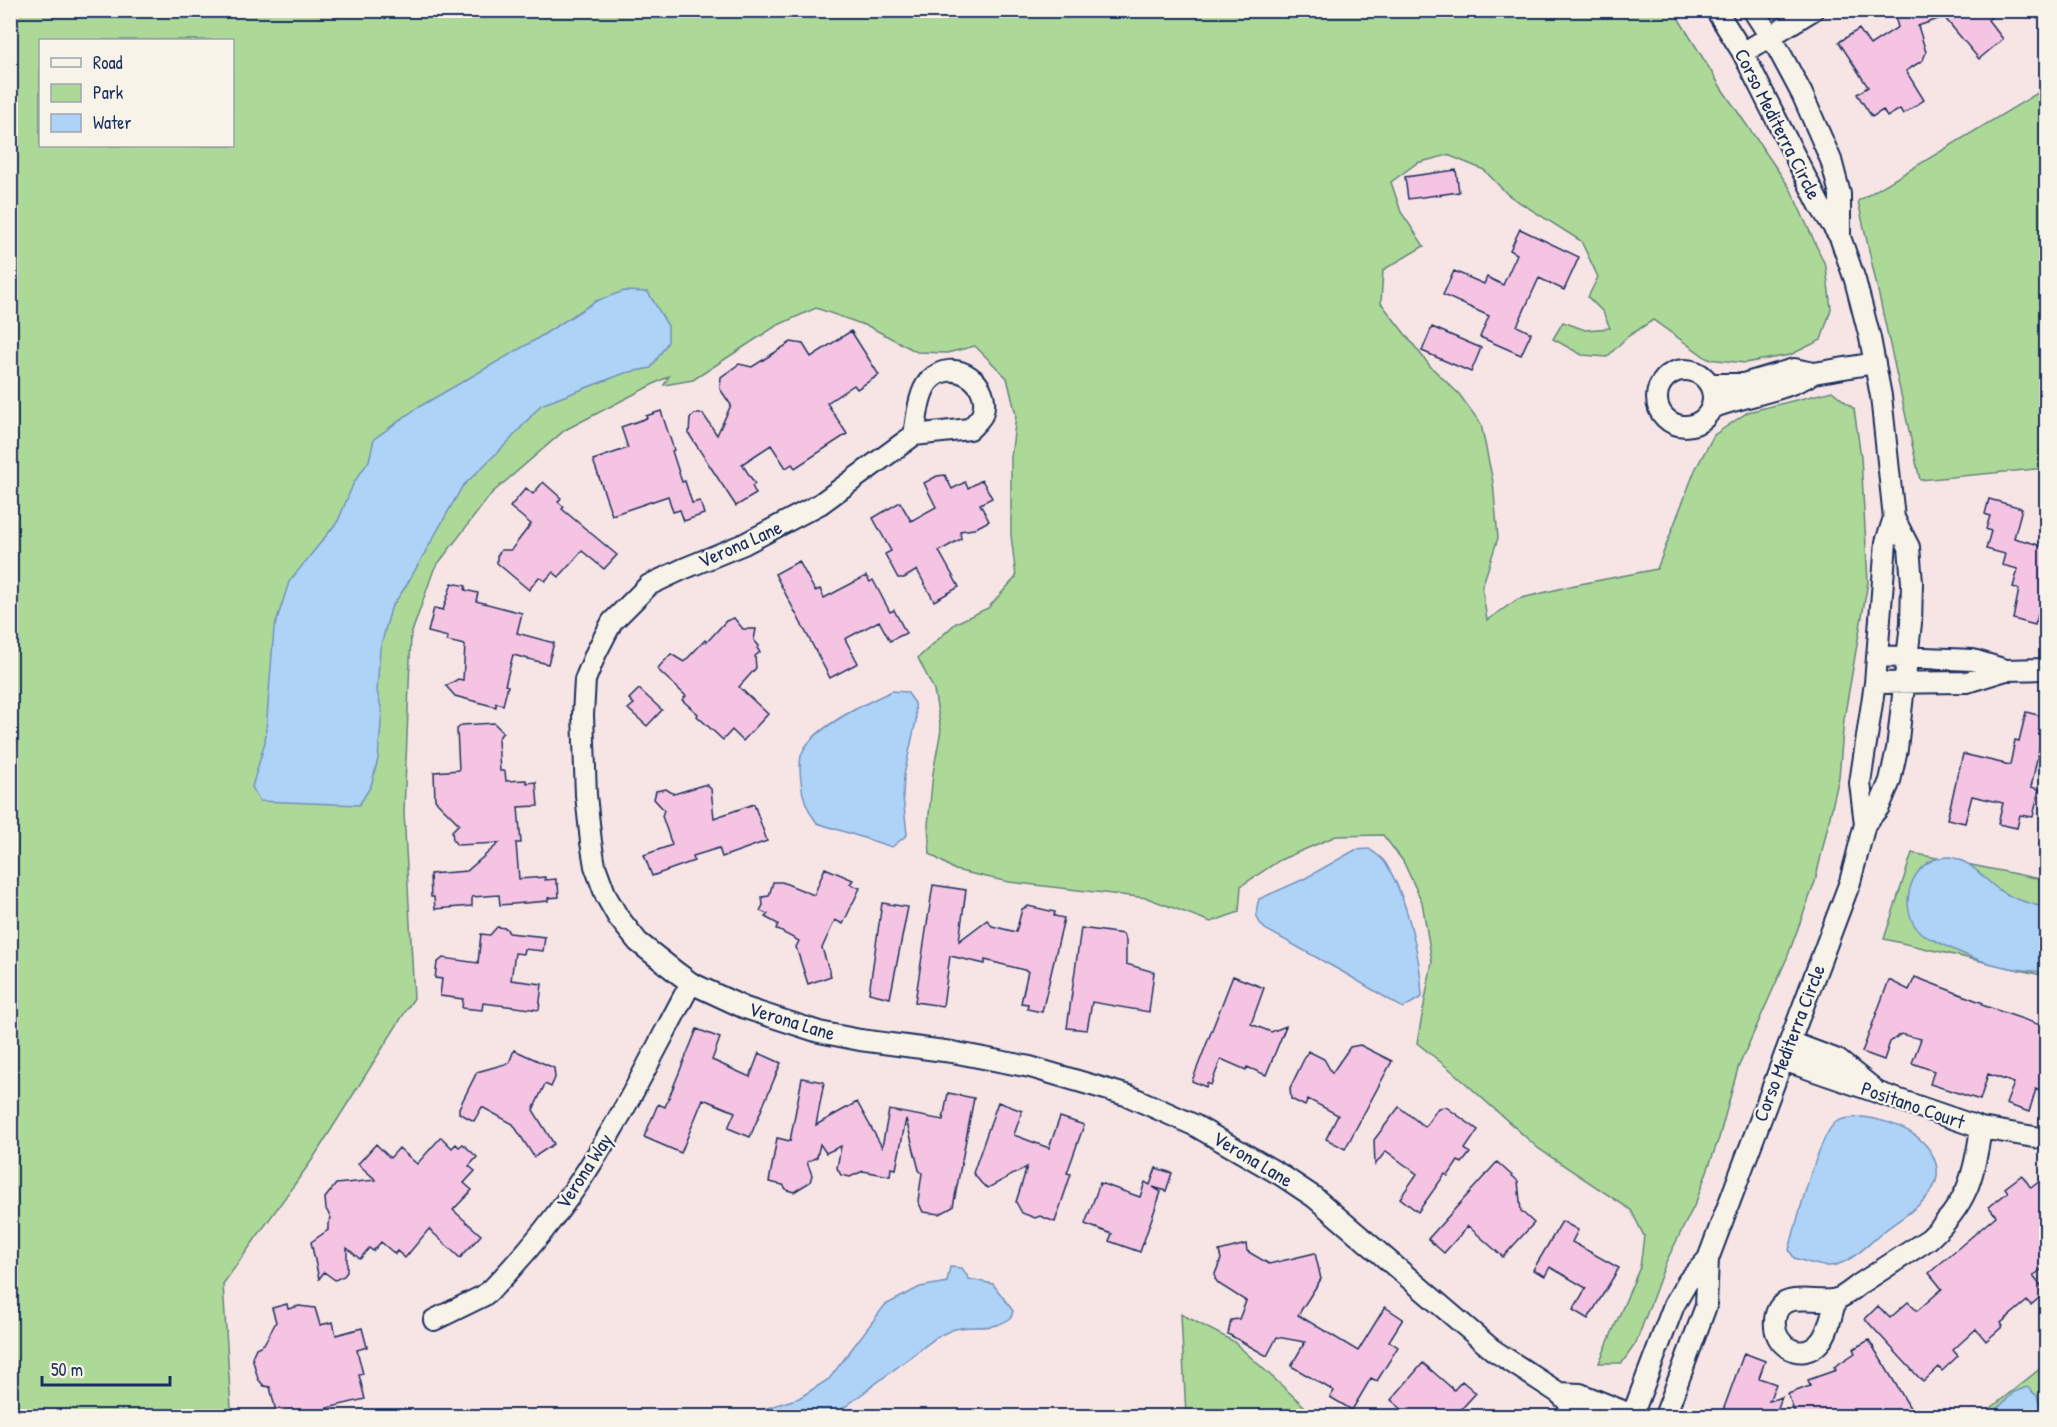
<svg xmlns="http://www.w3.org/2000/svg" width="2057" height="1427" font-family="'Patrick Hand',sans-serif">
<rect width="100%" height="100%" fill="#f7e5e6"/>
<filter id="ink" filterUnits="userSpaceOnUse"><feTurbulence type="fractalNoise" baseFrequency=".0167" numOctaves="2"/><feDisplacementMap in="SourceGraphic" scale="12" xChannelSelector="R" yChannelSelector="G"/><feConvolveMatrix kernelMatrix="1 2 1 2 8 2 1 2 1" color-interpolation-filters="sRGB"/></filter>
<g filter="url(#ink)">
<!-- green -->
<path fill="#acd998" stroke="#64847b" stroke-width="1.5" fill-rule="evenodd" d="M10 11H1674L1722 89 1790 188 1826 267 1831 309 1821 340 1790 355 1745 363 1708 359 1653 320 1627 337 1607 357 1582 355 1553 339 1563 322 1585 330 1610 328 1603 312 1588 297 1598 277 1581 241 1508 195 1484 170 1448 155 1417 163 1391 182 1401 212 1424 246 1383 270 1381 303 1430 366 1459 394 1481 424 1493 482 1498 538 1482 587 1487 620 1518 599 1575 585 1657 569 1695 470 1714 435 1748 412 1832 391 1854 409 1861 457 1868 582 1844 719 1839 777 1815 882 1787 958 1738 1068 1719 1138 1696 1202 1666 1262 1636 1343 1622 1363H1599L1640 1267 1644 1236 1631 1210 1539 1149 1453 1072 1417 1043 1432 962 1422 902 1403 861 1383 835 1336 836 1280 860 1241 886 1239 912 1211 922 1147 898 1009 882 955 870 930 854 928 825 933 773 941 730 934 690 918 658 956 623 988 608 1016 577 1011 535V458L1016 415 1007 378 975 346 947 353 917 352 870 327 816 308 776 326 693 380 664 385 669 376 565 430 492 493 434 569 411 635 404 812 414 998 312 1160 223 1284 231 1408 238 1416H11ZM40 40H232V146H40Z
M2046 88V468L1920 480 1858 201Z
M1912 853 2046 880V976L1884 939Z
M1181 1314 1233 1341 1315 1416H1186Z
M2046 1364V1416H1981Z"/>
<!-- water -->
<path fill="#aed3f7" stroke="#7391ba" stroke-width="1.5" d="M624 291 648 292 668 326V342L651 368 625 373 541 405 510 440 462 487 406 586 391 608 380 649 377 691 382 711 378 759 371 786 359 805 260 801 252 787 265 742 274 629 289 582 338 521 354 482 369 461 374 439 417 408 535 340 596 301Z
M892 691 907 692 915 703 916 721 904 775 903 796 907 835 892 847 817 823C807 810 802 798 801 781 800 773 799 761 802 753 812 728 868 702 892 691Z
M1369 849C1375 853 1383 858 1386 864 1407 897 1421 959 1422 997L1403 1008 1348 975 1265 929C1255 919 1255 912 1259 899L1304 879 1355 850Z
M1951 857C1977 863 1984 883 2006 894 2018 901 2033 904 2046 908V972C2006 970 1977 962 1942 944 1935 940 1927 938 1921 933 1900 914 1906 876 1929 862 1936 858 1944 857 1951 857Z
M1863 1117C1892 1121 1927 1133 1936 1164 1939 1174 1937 1182 1932 1190 1920 1208 1899 1219 1883 1232 1869 1244 1850 1264 1830 1266 1819 1267 1804 1261 1794 1258L1789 1250C1796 1225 1818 1135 1836 1122 1843 1117 1855 1118 1863 1117Z
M950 1267 962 1268 969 1279 993 1284 1013 1311 1011 1318C991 1332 976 1324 955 1329 949 1331 943 1334 937 1337L833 1416H749L764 1409 799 1398 829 1379 885 1305 920 1287 947 1282Z
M2027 1387 2037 1396 2043 1416H1990L2014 1392Z"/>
<!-- building -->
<path fill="#f6c4e3" stroke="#1b2f5e" stroke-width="1.5" d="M1905 10H1999L1988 20 2003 39 1979 59 1944 17 1918 26 1926 52 1923 60 1906 71 1924 100 1903 114 1900 109 1887 117 1883 110 1872 117 1857 94 1868 87 1839 42 1859 29 1870 45 1898 27 1894 14Z
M1456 170 1459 192 1408 199 1405 177Z
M1520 229 1579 257 1564 290 1539 278 1517 326 1531 333 1521 355 1480 337 1489 316 1443 295 1454 271 1484 284 1487 277 1503 285 1517 254 1510 250Z
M1432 327 1481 348 1471 372 1422 351Z
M851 331 879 375 857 389 854 385 827 403 847 434 795 468 792 464 786 468 771 445 742 464 755 484 752 486 756 494 736 506 689 434 690 418 695 414H703L717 435 731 405 720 389 721 377 739 364 752 367 791 342 803 344 811 357Z
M661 411 674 450 672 451 682 482 685 481 692 503 700 501 704 514 684 521 680 510 673 512 668 496 612 515 593 460 628 448 621 427 647 418 646 416Z
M945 475 952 489 965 482 968 488 982 480 992 498 980 504 989 521 974 529 960 531 961 539 939 551 959 587 934 601 917 570 904 578H898L885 554 891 551 873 518 900 502 911 521 936 507 924 483 937 476Z
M543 482 561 498 558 502 564 507 562 509 617 555 604 569 582 551 559 577 553 572 545 581 539 577 529 590 497 563V556L501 550H511L531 524 510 507 526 488 533 494Z
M1989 499 2022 508 2014 538 2046 547V597L2043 596 2035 625 2013 619 2019 589 2013 587 2018 569 2002 565 2005 554 1986 549 1991 531 1986 529 1990 516 1985 514Z
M799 561 815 591 820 589 824 598 866 576 870 582 873 580 890 612 894 610 906 633 890 641 879 621 845 639 858 663 830 678 775 574Z
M452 583 466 586 465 590 478 593 476 601 522 613 517 633 554 643 548 664 513 655 505 685 508 686 503 705 496 703V707L455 696 446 686 458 679 463 680 465 645 447 641 448 637 428 632 434 608 443 610Z
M734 618 743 629H756L754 640 759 646 757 648 760 652 755 656 756 668 739 687 768 714 743 741 732 730 723 740 697 716 698 714 682 700 686 696 657 669 671 654 684 662 705 640 707 642 726 621Z
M639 689 662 710 647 726 628 709 634 704 629 699Z
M2026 712 2046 717 2031 787 2039 789 2033 817 2020 815 2017 828 1998 824 2003 803 1972 796 1965 823 1947 819 1963 754 2010 765 2015 740 2019 741Z
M494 723 503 732 498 739 500 771H505L506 781 526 780 527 783 536 782 538 806 518 807 521 843H516L519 879 545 877V880L556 879V884H558L559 897 548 898V901L500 905 499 895 472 897V906L435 909 434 897H431L430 874 467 871 499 843 457 845 453 840 452 831 459 824 435 800 434 772 459 770 457 729 462 725Z
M703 785H707L711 789 714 818 754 804 767 841 722 857 719 848 693 856 694 861 652 876 644 855 672 845 662 816 664 810 654 799 656 791 666 789 674 794Z
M825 868 853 880 850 884 860 888 843 924 835 920 822 948 831 976 808 984 796 947 799 941 776 929 778 924 765 917 768 914 760 911 763 905 762 897 769 896 773 882H782L814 895Z
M933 885 966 890 959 941 987 920 992 926 1016 932 1022 909 1028 906 1055 912 1054 916 1064 918 1042 1012 1027 1009 1028 1004 1021 1003 1028 971 985 960V964L950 956 943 1006 915 1002Z
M882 903 908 907 890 998 869 993Z
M497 927 506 928 509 933 545 937 543 951 524 949 523 954 515 953 511 980 542 984 539 1010 483 1003 482 1010 462 1008 463 999 440 996 442 979 435 978 437 963 443 958 478 963 481 934 490 935Z
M1081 928 1123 934 1126 941V964L1154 972 1149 1012 1092 1002 1087 1030 1067 1028Z
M1233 976 1264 988 1251 1024 1271 1032 1286 1026 1266 1075 1247 1067 1246 1070 1221 1059 1211 1085 1207 1083 1206 1087 1192 1081Z
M1915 977 1983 1003 1982 1005 2046 1027V1093L2036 1089 2029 1112 2006 1104 2014 1083 1988 1074 1980 1100 1930 1084 1934 1071 1912 1063 1921 1039 1901 1034 1890 1042 1884 1060 1862 1052 1889 980 1909 990Z
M697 1029 720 1038 712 1060 750 1077 759 1053 781 1063 750 1137 728 1128 735 1112 703 1099 681 1153 644 1137 658 1104 665 1107Z
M1360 1045 1392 1061 1345 1149 1326 1139 1338 1115 1308 1099 1305 1106 1291 1099 1290 1088 1308 1051 1324 1059 1332 1073 1350 1047Z
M514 1050 554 1068 555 1078 551 1087 545 1084 533 1110 554 1144 534 1157 513 1124 482 1107 474 1121 459 1113V1108L477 1072 509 1063Z
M802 1078 824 1082 816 1125 857 1102 882 1147 889 1110 943 1120 948 1093 974 1098 953 1207 940 1214 923 1212 918 1201 922 1173 919 1170 906 1119 896 1169 891 1168 890 1176 863 1171 850 1177 841 1175 837 1168 841 1146 826 1153 820 1144 817 1157 807 1162 812 1175 810 1182 794 1192 787 1190 783 1185 769 1182 777 1138 790 1141Z
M998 1102 1022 1111 1014 1135 1049 1148 1060 1117 1084 1125 1067 1173 1071 1174 1055 1222 1040 1216 1035 1218 1022 1213 1016 1202 1027 1167 988 1188 982 1184 973 1173Z
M1399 1107 1425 1127 1438 1108 1446 1107 1478 1130 1465 1149 1470 1153 1462 1163 1458 1161 1448 1176 1445 1174 1418 1212 1400 1198 1417 1174 1386 1151 1375 1165 1374 1140Z
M441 1137 452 1148 456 1144 459 1147 463 1144 477 1157 469 1166 475 1171 464 1183 472 1190 453 1210 481 1235 460 1258 429 1229 405 1258 397 1251 395 1254 381 1242 373 1251 369 1248 360 1259 347 1248V1272L344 1276 335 1280 324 1272 319 1279 311 1242 328 1230V1224L331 1218 326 1209 325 1198 336 1184 376 1180 358 1164 376 1144 390 1158 399 1148 417 1164Z
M1497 1162 1518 1181 1521 1211 1534 1223 1503 1257 1468 1226 1444 1253 1428 1239Z
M1156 1168 1172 1173 1166 1191 1153 1187 1161 1192 1140 1252 1109 1241 1112 1234 1085 1224 1100 1183 1140 1197 1145 1182 1150 1185Z
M2022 1175 2031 1188 2046 1176V1266L2033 1276 2046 1292 2031 1305 2027 1301 2001 1323 2003 1326 1986 1341 1976 1329 1953 1350 1958 1356 1942 1371 1939 1367 1923 1382 1865 1319 1878 1306 1890 1318 1908 1302 1917 1311 1942 1289 1929 1273 1996 1216 1989 1207 2008 1192 2005 1188Z
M1562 1221 1578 1230 1572 1242 1619 1268 1588 1319 1573 1310 1586 1288 1550 1267 1545 1276 1533 1270Z
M1246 1244 1247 1251 1269 1264 1315 1253 1321 1279 1298 1315 1358 1351 1385 1307 1403 1319 1389 1341 1398 1347 1377 1381 1371 1378 1352 1410 1330 1397 1334 1391 1291 1366 1305 1342 1277 1337 1267 1356 1228 1334 1231 1320 1239 1319 1246 1301 1219 1284 1215 1279V1274L1221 1259 1219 1251Z
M287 1304 288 1309 299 1306 315 1308 320 1325 333 1322 336 1335 362 1328 367 1347 357 1350 363 1374 359 1375 365 1399 327 1408V1411L307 1416 306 1411 277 1416 270 1387 264 1386 258 1379 252 1357 256 1348 264 1344 276 1322 272 1308Z
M1869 1340 1915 1416H1796L1788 1394 1810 1386 1808 1380 1836 1370 1834 1367 1855 1353 1853 1349Z
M1744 1353 1765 1361 1759 1378 1776 1384 1769 1401 1782 1397 1775 1416H1721Z
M1423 1363 1454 1390 1462 1381 1476 1393 1455 1416H1410L1391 1400Z"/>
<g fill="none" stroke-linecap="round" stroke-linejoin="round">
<!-- minor casing -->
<g stroke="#1b2f5e" stroke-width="24">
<path id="minor" d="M1716 10 1743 53 1820 206 1840 237 1855 280 1870 338 1881 396 1894 518 1909 547 1912 583 1911 623 1897 749 1890 781 1879 807 1865 824
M1753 10 1778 49 1802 94 1831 160 1840 194V237
M1743 53 1813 10
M1657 398a28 28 0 1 1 56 0a28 28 0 1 1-56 0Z
M1710 384H1743L1794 369 1814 373 1875 363
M1711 408C1745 395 1783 392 1814 373
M914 435C917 419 918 394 929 381 953 355 994 383 982 415 979 420 974 425 970 429L914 435 820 504 744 544 683 569 649 585 612 622 596 653 585 680 583 715 586 795 591 842 595 866 606 896 618 917 638 942 676 972 691 983 745 1008 819 1032 860 1040 952 1052 1030 1067 1129 1096 1194 1125 1281 1175 1314 1197 1493 1350 1559 1393 1573 1407 1592 1416
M1877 656 1973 660 2006 670
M1875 683 1967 682 2006 670 2046 669
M1790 1042 1838 1060 1873 1088
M1783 1060 1981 1128 2046 1139
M1836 1299C1832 1312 1829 1332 1820 1342 1802 1363 1772 1346 1775 1320 1778 1287 1818 1305 1837 1299 1844 1297 1853 1289 1860 1284 1883 1269 1906 1254 1929 1239 1967 1204 1974 1178 1981 1128
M434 1320 483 1296 492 1289C522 1258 551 1223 576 1187 620 1123 654 1051 691 983
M1559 1393 1580 1394 1635 1416
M1632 1416 1674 1305 1688 1281 1708 1259
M1665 1416 1706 1306 1708 1259 1850 882 1865 824 1860 783 1875 683 1886 542 1894 518"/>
</g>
<!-- minor -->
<use href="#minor" stroke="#f7f3e8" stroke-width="20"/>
</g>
</g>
<g text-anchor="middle" stroke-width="4.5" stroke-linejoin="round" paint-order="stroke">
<!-- street labels -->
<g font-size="20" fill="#1b2f5e" stroke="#f7f3e8">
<text transform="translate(1778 124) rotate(63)" y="7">Corso Mediterra Circle</text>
<text transform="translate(740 544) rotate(-24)" y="7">Verona Lane</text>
<text transform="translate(792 1021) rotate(17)" y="7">Verona Lane</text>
<text transform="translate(1789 1043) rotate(-69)" y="7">Corso Mediterra Circle</text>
<text transform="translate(1913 1105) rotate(19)" y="7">Positano Court</text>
<text transform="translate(1253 1159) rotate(31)" y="7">Verona Lane</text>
<text transform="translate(584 1171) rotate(-57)" y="7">Verona Way</text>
</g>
</g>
<!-- margin -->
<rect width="2057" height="1427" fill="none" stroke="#f7f3e8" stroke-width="36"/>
<rect x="18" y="18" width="2021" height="1391" fill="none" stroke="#1b2f5e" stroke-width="2" filter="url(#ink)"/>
<!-- legend -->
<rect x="39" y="39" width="195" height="108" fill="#f7f3e8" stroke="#9fa5b1" stroke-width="1.5"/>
<rect x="51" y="58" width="30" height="9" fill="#f7f3e8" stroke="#9fa5b1" stroke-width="1.5"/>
<text x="93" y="69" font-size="18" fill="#1b2f5e">Road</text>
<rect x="51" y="84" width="30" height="18" fill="#acd998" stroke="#9fa5b1" stroke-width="1.5"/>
<text x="93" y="99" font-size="18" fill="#1b2f5e">Park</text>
<rect x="51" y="114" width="30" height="18" fill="#aed3f7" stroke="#9fa5b1" stroke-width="1.5"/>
<text x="93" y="129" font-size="18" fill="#1b2f5e">Water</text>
<!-- scale -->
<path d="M42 1376v9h128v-9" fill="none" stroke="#1b2f5e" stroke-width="3"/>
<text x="51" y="1376" font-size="18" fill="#1b2f5e" stroke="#f7f3e8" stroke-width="4.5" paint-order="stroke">50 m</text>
</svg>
